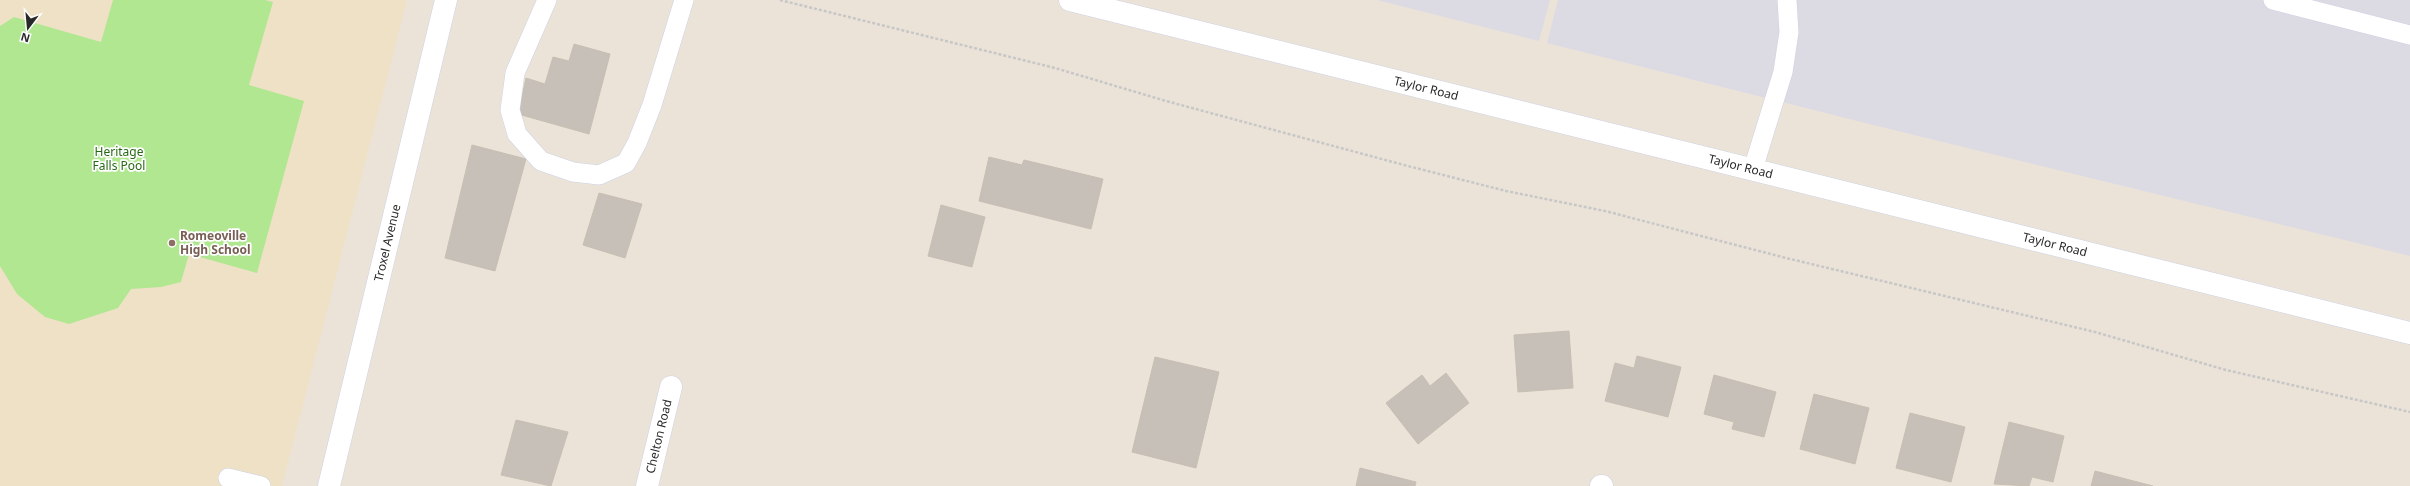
<svg xmlns="http://www.w3.org/2000/svg" width="2410" height="486" font-family="'Noto Sans',sans-serif">
<rect width="100%" height="100%" fill="#ece3d8"/>
<!-- industrial -->
<path fill="#dcdae3" d="M1377 0H1550L1539 41Z
M1558 0H2410V256L1869 124 1547 43Z"/>
<!-- education -->
<path fill="#efe1c6" d="M0 0H407L282 486H0Z"/>
<!-- green -->
<path fill="#b0e790" d="M113 0H265L273 2 249 85 304 101 257 273 189 254 181 282 161 287 131 289 118 308 69 324 45 317 17 294 0 266V26L14 17 101 42Z"/>
<!-- building -->
<path fill="#c7c0b8" stroke="#c7bfb2" d="M574 44 610 54 589 134 518 114 526 78 545 84 553 57 569 61Z
M472 145 526 159 495 271 445 258Z
M989 157 1022 165 1024 160 1103 179 1091 229 979 201Z
M599 193 642 204 625 258 583 245Z
M941 205 985 217 972 267 928 256Z
M1569 331 1573 388 1518 392 1514 335Z
M1637 356 1681 367 1668 417 1605 401 1615 363 1634 368Z
M1155 357 1219 372 1196 468 1132 452Z
M1446 373 1469 403 1418 444 1386 403 1422 375 1430 386Z
M1714 375 1776 392 1764 437 1732 429 1734 422 1704 414Z
M1814 394 1869 408 1855 464 1800 449Z
M1910 413 1965 427 1951 482 1896 468Z
M516 420 568 432 551 486 501 475Z
M2009 422 2064 436 2053 482 2032 477 2029 486 1994 484Z
M1360 468 1416 482 1415 486H1356Z
M2095 471 2153 486H2091Z"/>
<g fill="none" stroke-linecap="round" stroke-linejoin="round">
<!-- service casing -->
<g stroke="#cdd2e3" stroke-width="20">
<path id="service" d="M547 0 515 73 510 110 517 134 541 161 573 172 599 175 626 163 637 143 652 105 684 0
M2273 0 2410 35
M1753 169 1783 72 1789 32 1787 0
M228 478 261 486"/>
</g>
<!-- minor casing -->
<g stroke="#cdd2e3" stroke-width="23">
<g id="minor">
<path id="s1" d="M647 486 671 387"/>
<path d="M1601 486H1602"/>
</g>
</g>
<!-- tertiary casing -->
<g stroke="#cdd2e3" stroke-width="23">
<g id="tertiary">
<path id="s2" d="M329 486 446 0"/>
</g>
</g>
<!-- secondary casing -->
<g stroke="#cdd2e3" stroke-width="23">
<g id="secondary">
<path id="s3" d="M1070 0 2410 333"/>
</g>
</g>
<!-- path -->
<path stroke="#c7c7c7" stroke-width="2.5" stroke-dasharray="3 2" stroke-linecap="butt" d="M780 0 1055 68 1166 101 1404 165 1506 191 1605 211 1782 257 2095 332 2226 370 2410 412"/>
<!-- service -->
<use href="#service" stroke="#fff" stroke-width="19"/>
<!-- minor -->
<use href="#minor" stroke="#fff" stroke-width="22"/>
<!-- tertiary -->
<use href="#tertiary" stroke="#fff" stroke-width="22"/>
<!-- secondary -->
<use href="#secondary" stroke="#fff" stroke-width="22"/>
</g>
<!-- markers -->
<circle fill="#8d6e63" stroke="#fff" stroke-width="1.5" cx="172" cy="243" r="4"/>
<g text-anchor="middle" stroke-width="3.5" stroke-linejoin="round" paint-order="stroke">
<!-- street labels -->
<g font-size="12" fill="#282828" stroke="#fff">
<text dy="4" stroke="none"><textPath href="#s3" startOffset="367">Taylor Road</textPath></text>
<text dy="4" stroke="none"><textPath href="#s3" startOffset="691">Taylor Road</textPath></text>
<text dy="4" stroke="none"><textPath href="#s2" startOffset="250">Troxel Avenue</textPath></text>
<text dy="4" stroke="none"><textPath href="#s3" startOffset="1015">Taylor Road</textPath></text>
<text dy="4" stroke="none"><textPath href="#s1" startOffset="51">Chelton Road</textPath></text>
</g>
<!-- park labels -->
<g font-size="12" fill="#286914" stroke="#fff">
<text x="119" y="156">Heritage<tspan x="119" dy="14">Falls Pool</tspan></text>
</g>
<!-- education labels -->
<g font-size="12" font-weight="bold" fill="#785e54" stroke="#fff" text-anchor="start">
<text x="180" y="240">Romeoville<tspan x="180" dy="14">High School</tspan></text>
</g>
</g>
<!-- north arrow -->
<g transform="translate(28 28) rotate(196)" stroke="#ffffff" stroke-width="3" paint-order="stroke">
<path d="M0-3L7 15L0 10L-7 15Z" fill="#282828"/>
<text y="-6" font-size="11" font-weight="bold" text-anchor="middle" fill="#282828">N</text>
</g>
</svg>
